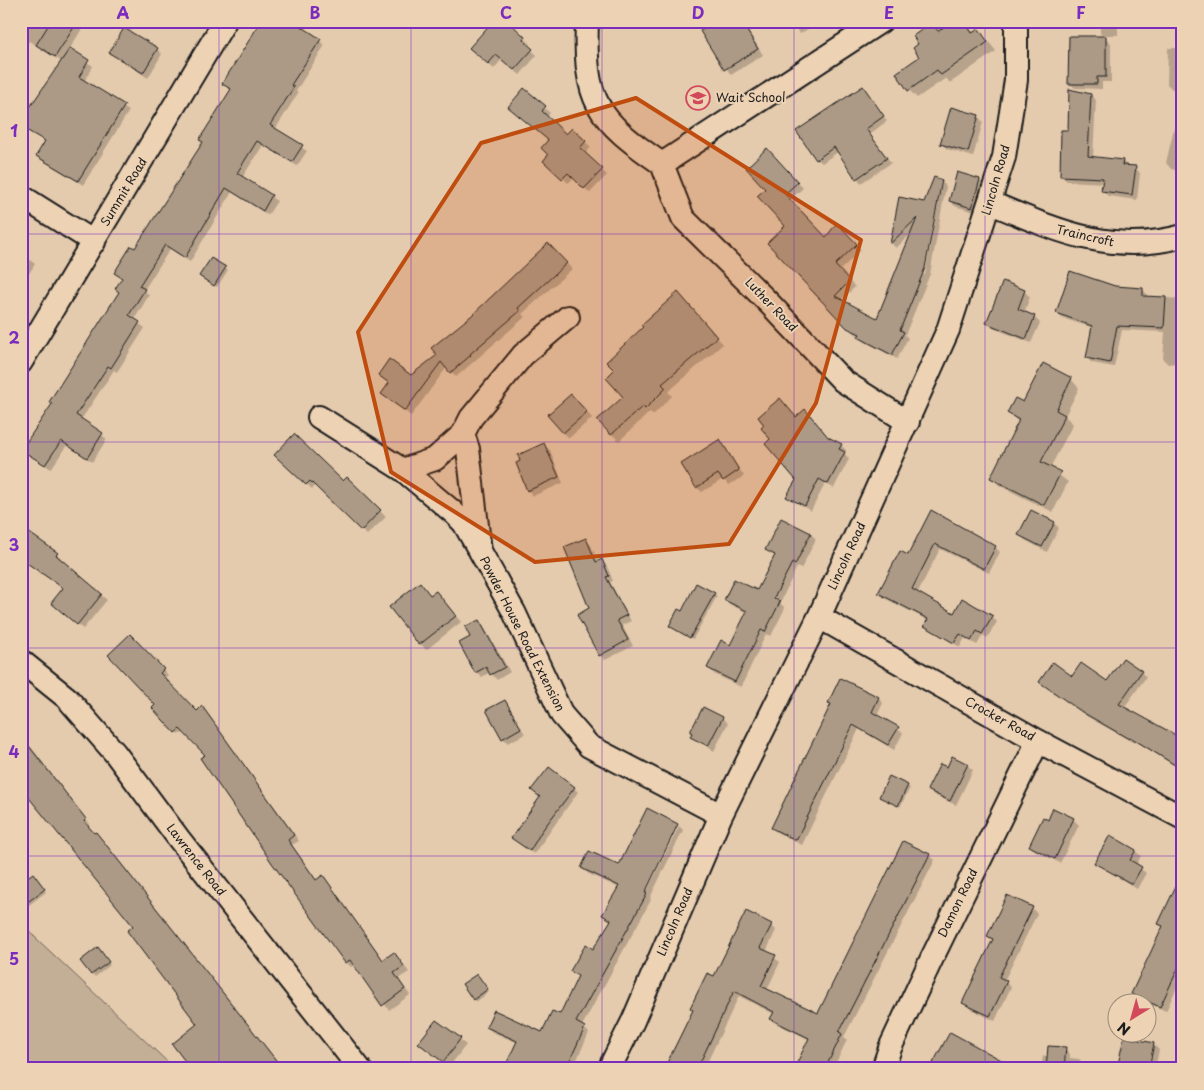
<svg xmlns="http://www.w3.org/2000/svg" width="1204" height="1090" font-family="'Playpen Sans',sans-serif">
<rect width="100%" height="100%" fill="#e5cbae"/>
<filter id="ink" filterUnits="userSpaceOnUse"><feTurbulence type="fractalNoise" baseFrequency=".02" numOctaves="2"/><feDisplacementMap in="SourceGraphic" scale="10" xChannelSelector="R" yChannelSelector="G"/><feConvolveMatrix kernelMatrix="1 2 1 2 8 2 1 2 1" color-interpolation-filters="sRGB"/></filter>
<g filter="url(#ink)">
<!-- green -->
<path fill="#c3ae96" stroke="#706559" d="M21 924 175 1069H21Z"/>
<!-- shadow -->
<path fill="#0003" fill-rule="evenodd" d="M21 21 78 22 83 27 69 50 93 66 84 82 129 111 83 185 43 161 38 156 46 142 21 126 62 62 29 41 21 54Z
M112 21H120L118 25Z
M263 21H305L301 28 325 45 296 91 298 93 275 130 307 151 297 166 263 145 242 178 277 201 268 215 232 192 190 262 170 249 144 290 149 295 134 320 145 328 117 372 114 370 81 420 107 439 92 462 67 445 51 469 23 450 53 404 120 292 123 279 116 273 135 250 204 143 201 140 232 90 224 83Z
M506 21 530 43 527 46 537 55 520 75 502 59 494 69 476 53Z
M711 21H742L763 55 731 75 702 32 713 25Z
M790 21H820L800 34Z
M954 21H964L974 33 979 30 996 51 950 83 946 78 917 98 909 90 921 57 920 44 931 24 939 32Z
M1100 21H1118V35H1102L1100 33Z
M1177 21H1183V89H1172L1167 84 1168 48H1178Z
M1106 38 1111 43V82H1102V89L1075 88 1069 83Z
M157 49 162 54 148 78 110 53Z
M524 90 550 113 547 117 566 136 572 130 591 147 585 154 607 175 590 193 574 178 568 183 545 161 550 155V141Z
M867 92 887 121 870 134 891 163 861 183 838 152 822 163 817 159Z
M1091 95 1096 100 1093 158 1122 161 1128 166 1135 167 1140 173 1137 200 1108 196 1103 191 1104 183 1067 181 1061 176Z
M1177 115 1183 117V172L1171 169 1166 163Z
M978 116 983 122 973 157 947 149 942 144Z
M767 150 803 188 790 200 827 238 837 225 861 250 839 271 855 287 841 300 877 320 913 232 896 248 891 243 900 199 924 204 941 181 946 186 930 274 905 335 908 338 897 359 865 342 848 327 767 189ZM940 183H942L925 275 923 274Z
M958 173 980 180 985 185 977 213 955 206 950 201Z
M554 250 572 269 522 314 525 317 456 377 447 367 411 416 382 394 389 384 379 375 411 377 438 355Z
M21 253 35 264 21 286Z
M225 268 228 270 217 287 203 279Z
M1003 283 1025 292 1030 297 1024 313 1034 317 1040 323 1031 343 993 328 988 323Z
M1115 288 1142 289 1147 294V297L1183 299V362L1168 364 1163 359 1165 332 1122 330 1114 367 1092 363 1087 358 1093 328 1062 318 1057 313Z
M685 301 723 344 668 392 672 396 653 415 650 412 619 441 599 421 625 397 616 371Z
M1071 379 1079 388 1065 416 1073 424 1050 468 1068 482 1053 512 1000 486 991 478 1019 423 1009 413Z
M577 401 592 418 569 438 563 432Z
M797 418 841 445 846 450 845 454 849 459 834 488 825 484 811 511 788 496 797 479Z
M720 441 744 476 729 485 723 479 702 492 696 487Z
M544 445 550 450 563 483 533 496 528 490Z
M276 455 343 483 347 479 386 517 367 535 316 485 312 489Z
M21 510 26 515 21 523Z
M931 512 995 547 1000 552 989 573 940 549 917 594 954 615 992 617 997 622 987 638 983 635 977 645 965 638 960 647 931 630 926 625 929 621 884 598 879 593 909 557Z
M782 520 811 534 816 539 801 569 797 567 780 603 785 608 771 636 766 634 741 687 714 674 709 668 731 646 747 613 731 605 725 599 757 592 776 557 767 550Z
M1054 523 1059 528 1047 552 1025 540 1019 535Z
M21 528 57 554 62 559 61 561 107 600 83 629 58 608 64 589 21 559Z
M586 540 591 545 598 562 602 561 607 566 613 581 610 582 631 621 622 625 633 646 605 660 600 655 591 608Z
M697 585 717 596 693 639 673 628Z
M436 592 461 622 426 650 391 607 431 596Z
M479 621 484 627 510 672 497 680 490 672 482 677 476 672 472 637Z
M130 636 168 675 164 679 197 713 202 708 207 713 299 841 292 845 317 881 323 877 328 882 384 961 394 954 399 959 409 972 398 979 410 995 389 1010 355 965 351 967 346 962 207 755 186 733 179 734 173 729 157 705Z
M1141 672 1146 677 1124 708 1183 742V771L1135 741 1134 743 1088 717 1041 682 1073 677 1108 683Z
M878 698 883 703 877 716 903 733 894 750 859 729 802 845 778 833 773 828 832 704Z
M505 701 525 734 508 743 503 738Z
M722 718 728 723 714 751 692 737Z
M21 737 31 747 90 824 88 827 101 838 283 1069H199V1024L135 926Z
M967 765 973 770 956 805 934 795 928 789 947 769Z
M907 786 910 788 900 807 881 797Z
M574 788 578 792 534 854 517 842 541 798Z
M647 810 678 825 641 898 643 899 679 826 683 830 650 898 651 900 582 1026 589 1033 574 1066 492 1032 487 1027 543 1034 560 1016 578 977 571 971 593 950 612 921 604 915 619 888 587 873 582 868 620 866Z
M1073 819 1079 825 1060 863 1036 851 1030 846 1048 821Z
M1135 851 1141 856 1136 865 1146 873 1137 889 1096 863Z
M929 855 935 860 844 1037 847 1040 833 1069H795L810 1040 777 1024 772 1019 774 1014 739 996 704 1069H665L715 978 771 925 776 930 766 952 780 962 767 990 818 1015Z
M35 877 46 892 25 908 21 905Z
M1181 877 1183 974 1166 1011 1138 999 1133 993 1163 927 1159 923Z
M1032 908 1037 914 1004 981 1011 987 995 1021 969 1008 964 1003 993 941 988 936Z
M100 951 110 965 95 977 82 961Z
M479 978 489 992 476 1002 474 999Z
M437 1022 466 1045 449 1067 420 1043Z
M1125 1038 1154 1045 1159 1050 1155 1069H1118Z
M1065 1049 1070 1054V1058L1079 1059 1084 1064V1069H1041L1043 1056H1049Z"/>
<!-- building -->
<path fill="#ac9a86" stroke="#1c1c1c" d="M51 21H78L55 57 36 45Z
M261 21H293L321 39 291 85 294 87 270 125 303 145 292 162 257 141 237 173 272 195 263 211 226 188 185 258 165 245 139 286 145 289 129 315 140 322 111 368 108 366 76 415 103 433 87 458 61 441 45 465 21 450 52 404 49 402 119 292 115 289 122 278 114 273 131 246 135 248 203 142 199 140 231 89 222 84Z
M493 21H508L525 37 523 40 533 49 514 70 496 55 488 64 469 48Z
M716 21H741L758 49 724 70 700 31Z
M952 21H964L972 33 979 29 988 42 941 75 937 70 908 91 896 73 919 57 913 48 918 44 913 36 931 23 938 31Z
M124 28 158 48 143 73 109 53Z
M1069 36H1106V77H1097V84H1068Z
M70 48 89 60 79 77 125 105 78 181 36 156 45 141 21 127V121L32 104Z
M863 86 884 116 866 129 887 158 856 179 834 147 816 160 796 131Z
M524 88 546 106 542 111 566 134 572 128 586 141 580 148 603 169 584 189 568 173 562 179 543 161 548 155 541 148 548 140 508 107Z
M1069 89 1091 94 1088 156 1123 160 1122 165 1136 166 1132 195 1101 191 1103 178 1060 176 1061 130H1068Z
M951 107 979 115 968 152 940 144Z
M767 148 798 182 785 194 826 237 837 223 857 244 835 265 850 281 835 296 877 318 917 218 890 244 899 197 924 202 934 177 942 180 925 268 900 330 904 332 892 355 858 337 860 334 847 328 767 243 785 226 757 196 765 189 746 168Z
M957 172 980 179 972 208 949 201Z
M548 243 567 263 518 308 520 311 470 354 471 355 450 373 441 362 405 411 381 394 389 383 378 375 389 359 411 375 437 355 431 348 471 316Z
M211 258 226 267 214 286 199 276Z
M1070 271 1115 286 1143 288V296L1166 297 1164 328 1117 326 1110 363 1086 358 1092 326 1056 313Z
M1003 281 1025 290 1018 309 1035 316 1026 339 986 323Z
M678 292 717 337 662 384 666 388 645 409 643 406 611 435 597 420 623 397 606 378 614 370 606 362 643 327 641 325Z
M1043 363 1072 378 1056 410 1065 415 1041 462 1061 472 1044 505 990 478 1019 420 1007 413 1015 398 1023 402Z
M571 394 587 412 563 433 547 415Z
M780 398 796 417 805 409 828 437 842 444 839 449 845 452 828 484 819 479 805 506 786 497 796 480 765 444 770 439 761 428 764 425 758 417Z
M294 434 343 481 347 477 381 510 361 531 310 481 306 485 274 455Z
M720 439 739 470 723 481 718 474 696 488 681 464Z
M544 443 559 477 527 491 516 463 520 461 518 455Z
M931 510 996 546 984 569 935 544 912 589 954 613 962 598 993 616 982 634 977 631 971 641 960 634 954 643 924 626 928 619 878 593 900 551 908 555Z
M1031 510 1055 522 1042 547 1018 535Z
M781 518 811 533 795 565 792 563 774 598 780 602 765 632 761 630 735 682 707 668 721 640 730 645 747 611 724 600 734 579 757 590 775 555 765 550Z
M21 527 58 553 56 555 102 594 77 625 51 603 63 588 21 559Z
M586 538 596 562 602 559 609 576 606 577 627 615 617 620 628 640 599 656 577 615 589 608 564 547Z
M420 582 430 595 436 591 456 616 419 645 389 607Z
M696 583 715 593 690 638 669 626 678 609 682 611Z
M479 620 505 667 490 675 486 667 475 673 459 643 470 637 465 627Z
M130 634 164 669 160 673 197 711 202 706 294 835 288 840 316 880 323 875 383 960 394 952 404 966 394 973 405 989 382 1006 350 960 345 963 272 863 200 758 205 755 180 729 175 733 152 708 155 705 108 655Z
M1123 658 1142 671 1119 704 1183 739V770L1130 737 1129 739 1082 712 1039 682 1053 662 1072 676 1081 663 1107 681Z
M840 678 879 697 872 712 899 727 888 745 853 725 796 840 771 828 831 704 828 703Z
M505 700 521 728 502 739 486 710Z
M703 707 723 717 708 746 690 737 692 733 690 732Z
M21 736 86 819 84 821 94 833 96 832 283 1069H191L172 1044 197 1024 127 931 133 926 21 788Z
M952 756 968 764 950 801 927 790 940 764 947 767Z
M549 767 575 787 541 832 530 851 511 838 540 797 531 790Z
M889 776 908 785 898 806 879 797Z
M647 808 678 824 645 893 647 894 576 1022 585 1027 566 1069H504L517 1041 486 1027 494 1010 542 1032 552 1011 560 1014 578 976 570 971 586 944 593 949 611 920 602 915 619 886 581 868 589 851 619 865Z
M1053 808 1074 818 1055 859 1029 846 1043 817 1048 820Z
M1110 835 1136 850 1130 860 1142 867 1132 884 1094 863Z
M903 841 930 854 839 1032 842 1034 825 1069H794L809 1038 770 1019 774 1012 734 991 697 1069H664L693 1010 690 1008 707 973 714 976 746 911 772 924 760 948 776 955 761 986 818 1013Z
M1183 871V958L1160 1007 1131 994 1163 926 1158 924Z
M33 873 45 889 21 907V882Z
M1007 895 1033 907 999 977 1007 981 990 1016 962 1003 993 939 987 936Z
M98 947 109 962 91 975 80 961Z
M477 974 488 989 473 1000 462 984Z
M436 1020 461 1038 443 1062 418 1043Z
M950 1032 1018 1069H944L933 1063Z
M1124 1037 1154 1043 1149 1069H1117Z
M1048 1046 1066 1047 1064 1069H1046Z"/>
<g fill="none" stroke-linecap="round" stroke-linejoin="round">
<!-- minor casing -->
<g stroke="#1c1c1c" stroke-width="26">
<path id="minor" d="M587 21C584 101 596 119 662 164
M662 164 683 218 768 302 843 381 908 422
M662 164 881 21
M21 196 94 242
M991 203C1056 230 1111 256 1183 236
M568 317 523 355 471 418 463 434 468 449 480 551 514 612 562 715 589 746 721 815
M21 362 225 21
M319 417 403 470 435 459 463 434
M403 470 454 513 464 523 477 546
M819 617 1038 741 1183 818
M21 661 67 698 115 753 179 839 360 1069
M609 1069 633 1021 721 815 819 617 948 330 1004 157 1016 80V21
M883 1069 890 1048 932 958 1038 741"/>
</g>
<!-- minor -->
<use href="#minor" stroke="#edd2b4" stroke-width="22"/>
</g>
</g>
<!-- marked area -->
<path fill="#bf4d0f" fill-opacity="0.2" stroke="#bf4d0f" stroke-width="4" stroke-linejoin="round" d="M636 98 861 240 816 403 729 544 535 562 391 472 358 332 481 143Z"/>
<!-- grid -->
<path fill="none" stroke="#7b2cbf" stroke-width="1" stroke-opacity="0.55" d="M219 21V1069M411 21V1069M602 21V1069M794 21V1069M985 21V1069M21 234H1183M21 442H1183M21 648H1183M21 856H1183"/>
<!-- icons -->
<defs>
<g id="school-ring" transform="scale(1.25)"><circle r="9.5" fill="#edd2b4" stroke="#d1495b" stroke-width="1.5"/><path d="M0-5L7-2L0 1L-7-2ZM-4 1L0 2.5L4 1V4Q0 6-4 4Z" fill="#d1495b"/></g>
</defs>
<g fill-rule="evenodd">
<use href="#school-ring" x="698" y="98"/>
</g>
<g text-anchor="middle" stroke-width="4" stroke-linejoin="round" paint-order="stroke">
<!-- poi labels -->
<g font-size="12" fill="#1c1c1c" stroke="#edd2b4" text-anchor="start">
<text x="716" y="102">Wait School</text>
</g>
<!-- street labels -->
<g font-size="12" fill="#1c1c1c" stroke="#edd2b4">
<text transform="translate(996 180) rotate(-74)" y="4">Lincoln Road</text>
<text transform="translate(124 192) rotate(-59)" y="4">Summit Road</text>
<text transform="translate(1085 236) rotate(13)" y="4">Traincroft</text>
<text transform="translate(771 305) rotate(46)" y="4">Luther Road</text>
<text transform="translate(847 556) rotate(-65)" y="4">Lincoln Road</text>
<text transform="translate(522 634) rotate(63)" y="4">Powder House Road Extension</text>
<text transform="translate(1000 719) rotate(29)" y="4">Crocker Road</text>
<text transform="translate(196 860) rotate(52)" y="4">Lawrence Road</text>
<text transform="translate(958 903) rotate(-64)" y="4">Damon Road</text>
<text transform="translate(675 922) rotate(-67)" y="4">Lincoln Road</text>
</g>
</g>
<!-- margin -->
<rect width="1204" height="1090" fill="none" stroke="#edd2b4" stroke-width="55"/>
<!-- north arrow -->
<g transform="translate(1132 1018) rotate(217)"><circle r="24" fill="#edd2b4" stroke="#998977"/>
<path d="M0-4L9 19L0 12L-9 19Z" fill="#d1495b"/>
<text y="-8" font-size="14" font-weight="bold" text-anchor="middle" fill="#1c1c1c">N</text>
</g>
<rect x="28" y="28" width="1148" height="1034" fill="none" stroke="#7b2cbf" stroke-width="2"/>
<g font-size="16" text-anchor="middle" font-weight="bold" fill="#7b2cbf">
<text x="123" y="19">A</text>
<text x="315" y="19">B</text>
<text x="506" y="19">C</text>
<text x="698" y="19">D</text>
<text x="889" y="19">E</text>
<text x="1081" y="19">F</text>
<text x="14" y="137">1</text>
<text x="14" y="344">2</text>
<text x="14" y="551">3</text>
<text x="14" y="758">4</text>
<text x="14" y="965">5</text>
</g>
</svg>
